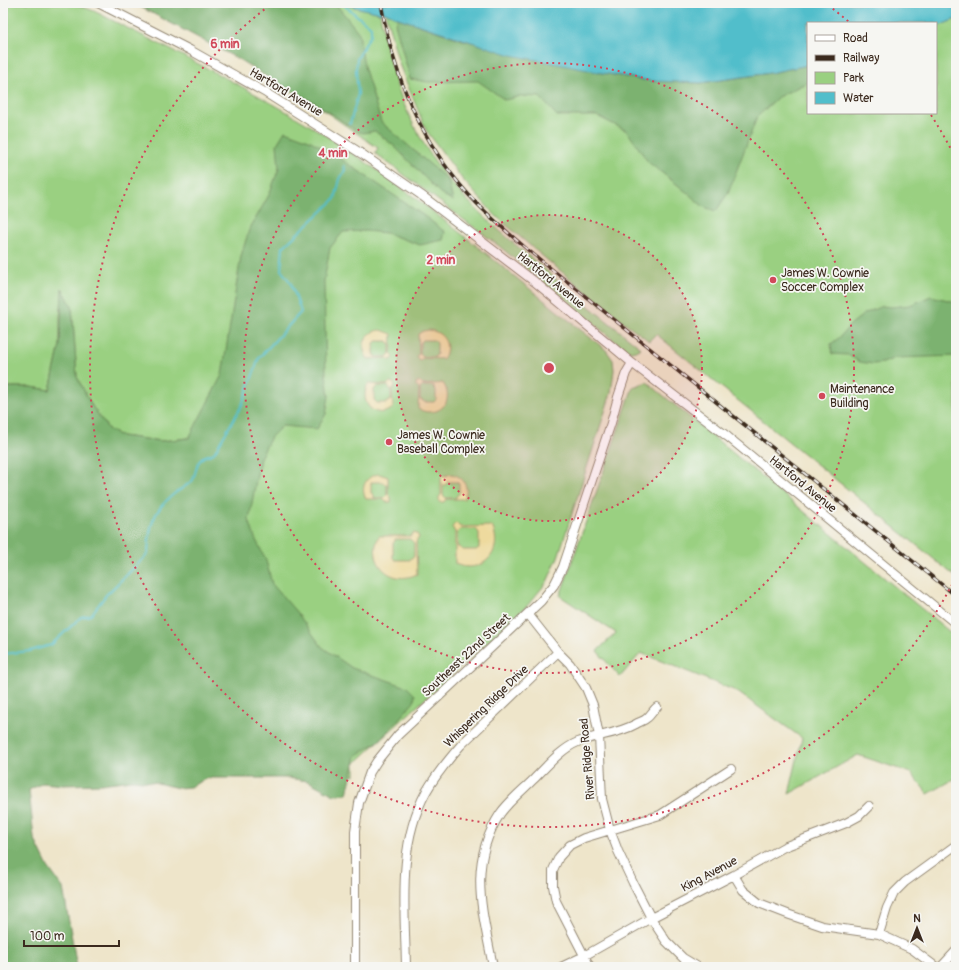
<svg xmlns="http://www.w3.org/2000/svg" width="959" height="970" font-family="Pangolin,sans-serif">
<rect width="100%" height="100%" fill="#f6f6f2"/>
<filter id="ink" filterUnits="userSpaceOnUse"><feTurbulence type="fractalNoise" baseFrequency=".025" numOctaves="2"/><feDisplacementMap in="SourceGraphic" scale="8" xChannelSelector="R" yChannelSelector="G"/><feConvolveMatrix kernelMatrix="1 2 1 2 8 2 1 2 1" color-interpolation-filters="sRGB"/></filter>
<filter id="wash" filterUnits="userSpaceOnUse"><feTurbulence type="fractalNoise" baseFrequency=".012" numOctaves="4" result="noise"/><feDisplacementMap in="SourceGraphic" scale="16" xChannelSelector="R" yChannelSelector="G"/><feGaussianBlur stdDeviation="0.9" result="paint"/><feColorMatrix in="noise" values="0 0 0 0 0 0 0 0 0 0 0 0 0 0 0 0 0 1.4 0 .05"/><feComposite in="paint" operator="in"/></filter>
<g filter="url(#wash)">
<rect width="100%" height="100%" fill="#eee5ca"/>
<!-- green -->
<path fill="#9ad081" stroke="#6a7d50" d="M3 3H72L94 11C182 56 272 98 354 154 442 214 522 284 606 350L613 360 614 370 611 393 558 557 547 582 527 606 355 763V775L67 774 175 447 188 438 161 441 121 436 109 430 92 406 77 377 72 307 63 289 60 317V345L50 390 31 387H3Z
M146 3H338L380 13C383 30 386 49 391 66 398 93 410 120 424 144 450 189 490 223 529 256 566 288 603 318 641 348 634 354 629 351 622 347L499 246 375 153 378 148 241 53Z
M385 12 398 18 602 73 650 81 701 83 770 73 808 65V113H936V27L956 19V577L656 334 649 341 602 305 534 249 496 216 462 179 426 130 399 64Z
M647 382 956 637V778L928 794 911 773 858 755 789 794 802 738 736 691 641 653 620 677 597 651 616 633 560 596 633 387Z"/>
<!-- forest -->
<path fill="#7bb26f" stroke="#5b6e46" d="M133 3H335L359 33 364 66 381 122 448 180 453 201 440 193 394 146 375 131 363 133 357 131 317 104 275 82 240 60Z
M398 18 463 40 602 73 650 81 701 83 770 73 808 65V82L778 97 757 117 728 193 716 211 704 207 679 186 648 162 627 131 597 116H557L540 97 521 96 505 100 478 81 428 82 410 79 395 23Z
M285 131 309 140 334 154 427 218 445 232 443 240 420 245 386 233 366 231 343 232 330 248 324 281 326 374 329 396 326 414 317 429 282 426 271 437 260 458 249 520 255 538 266 560 272 584 298 614 322 647 352 668 407 687 415 695 414 702 379 741 356 756 347 794 334 795 308 781 287 778H207L190 787 178 788 153 782 131 780 101 784 63 785 43 783 29 790 34 838 48 867 63 888 77 967H3V387H31L50 390 60 345 62 288 72 307 77 377 92 406 109 430 121 436 161 441 189 438 222 375 241 256 249 230 269 195 279 168 277 144Z
M931 296 956 302V356L895 358 883 363 873 364 860 362 848 355 832 354 831 344 840 337 850 325 864 314 882 306 891 307 910 305Z"/>
<!-- sand -->
<path fill="#eeda9e" stroke="#94825e" fill-rule="evenodd" d="M381 330 392 334 391 354 394 357 392 360H389L387 358 368 359C359 347 365 331 381 330ZM377 341H387L388 343H390V353L387 357H376L374 353V343Z
M429 330C444 332 452 346 443 359L423 358 419 361 416 356 419 354 418 334 423 331ZM423 340H434L437 343V354L435 357H423L420 354V343Z
M419 381 423 385 443 383C456 402 438 419 418 409L419 389 416 386V383ZM423 386H434V388L436 390V400L434 402H424L422 400H420V389Z
M390 382 394 383 395 387 392 389 393 408C375 421 358 403 368 384L387 385ZM377 386H388L391 390V400L386 403H377L374 400V390Z
M379 474 388 477V494L391 497V502H386L383 499H366C360 488 365 476 379 474ZM373 482H383L384 484H387V495L384 498H374V495L371 493V483Z
M451 474C464 476 470 488 464 499H446L444 502H439V497L441 495V477ZM447 482H457L459 484V494L456 496V498H446L443 495V485H446Z
M456 523 460 527 492 526C505 553 481 575 455 564V532L452 527ZM461 529H476L479 533V548L476 550H462L459 547H457V533Z
M413 533 417 534 419 537 416 542 417 574C391 587 366 562 379 536H411ZM395 539H410L414 543V557H412L410 560H395L393 558V543L395 541Z"/>
<!-- water -->
<path fill="#51becb" stroke="#467474" d="M338 3H956V19L936 27V23H808V65L770 73 701 83 650 81 602 73 511 55 398 18 385 12 380 13Z"/>
<g fill="none" stroke-linecap="round" stroke-linejoin="round">
<!-- stream -->
<path stroke="#51becb" stroke-width="2" d="M345 3V6L371 27V34L357 59 356 71 358 94 350 124
M3 654 30 651 51 645 81 617 91 615 106 595 148 554C149 527 152 511 175 493 181 489 188 485 193 480L198 463 203 457 214 453 242 405 259 358 301 312 291 283 281 270 283 247 335 199 340 179 345 170 344 166"/>
</g>
</g>
<g filter="url(#ink)">
<g fill="none" stroke-linecap="round" stroke-linejoin="round">
<!-- minor casing -->
<g stroke="#948874" stroke-width="10">
<path id="minor" d="M98 3 190 50 266 93 362 154 421 195 535 282 632 363 728 437 956 624
M528 614 558 652 570 664 586 688 593 705 599 736 602 799 610 830 618 851 633 883 651 918 666 941 683 958 698 967
M734 875 743 890 759 903 790 915 822 926 879 934 912 949 936 967
M879 934 887 908 894 893 905 882 956 845
M355 967V831L359 803 370 772 377 761 398 735 541 601 554 585 563 567 611 423 618 397 626 373 632 363
M406 967C405 909 397 845 426 792 435 776 448 760 461 745L558 652
M493 967C483 912 467 865 500 814 509 801 523 790 534 779 547 766 561 749 578 742 598 734 616 735 636 724 639 722 644 721 647 718 651 715 653 710 657 707
M561 967 584 956 651 918 734 875 784 847 846 823 859 816 869 806
M590 967 556 901 553 886V870L559 857 570 845 584 838 660 815 731 769
M941 967 956 951"/>
</g>
<!-- minor -->
<use href="#minor" stroke="#fff" stroke-width="8"/>
<!-- rail casing -->
<g stroke="#3b2a1e" stroke-width="3.5">
<path id="rail" d="M381 3C393 74 420 140 468 194 486 214 507 232 528 250L956 596"/>
</g>
<!-- rail -->
<use href="#rail" stroke="#f6f6f2" stroke-width="2" stroke-dasharray="6" stroke-linecap="butt"/>
</g>
</g>
<!-- distance rings -->
<circle cx="549" cy="368" r="153" fill="#d1495b" fill-opacity=".12"/>
<g fill="none" stroke="#d1495b" stroke-width="2" stroke-dasharray="2 4">
<circle cx="549" cy="368" r="153"/>
<circle cx="549" cy="368" r="305"/>
<path d="M955 579A458 458 0 1 1 270 5M828 5A458 458 0 0 1 849 22M931 115A458 458 0 0 1 955 157"/>
</g>
<!-- markers -->
<g fill="#d1495b" stroke="#f6f6f2" stroke-width="1.5">
<circle cx="773" cy="280" r="4"/>
<circle cx="822" cy="396" r="4"/>
<circle cx="389" cy="442" r="4"/>
</g>
<g text-anchor="middle" stroke-width="3.5" stroke-linejoin="round" paint-order="stroke">
<!-- street labels -->
<g font-size="12" fill="#3b2a1e" stroke="#f6f6f2">
<text transform="translate(286 92) rotate(31)" y="4">Hartford Avenue</text>
<text transform="translate(551 280) rotate(39)" y="4">Hartford Avenue</text>
<text transform="translate(803 484) rotate(39)" y="4">Hartford Avenue</text>
<text transform="translate(466 655) rotate(-43)" y="4">Southeast 22nd Street</text>
<text transform="translate(486 706) rotate(-44)" y="4">Whispering Ridge Drive</text>
<text transform="translate(587 759) rotate(-95)" y="4">River Ridge Road</text>
<text transform="translate(709 874) rotate(-28)" y="4">King Avenue</text>
</g>
<!-- poi labels -->
<g font-size="12" fill="#3b2a1e" stroke="#f6f6f2" text-anchor="start">
<text x="781" y="277">James W. Cownie<tspan x="781" dy="14">Soccer Complex</tspan></text>
<text x="830" y="393">Maintenance<tspan x="830" dy="14">Building</tspan></text>
<text x="397" y="439">James W. Cownie<tspan x="397" dy="14">Baseball Complex</tspan></text>
</g>
</g>
<circle cx="549" cy="368" r="6" fill="#d1495b" stroke="#f6f6f2" stroke-width="2"/>
<g font-size="12" text-anchor="middle" font-weight="bold" fill="#d1495b" stroke="#f6f6f2" stroke-width="3.5" stroke-linejoin="round" paint-order="stroke">
<text x="225" y="48">6 min</text>
<text x="333" y="157">4 min</text>
<text x="441" y="264">2 min</text>
</g>
<!-- margin -->
<rect width="959" height="970" fill="none" stroke="#f6f6f2" stroke-width="16"/>
<!-- legend -->
<rect x="807" y="22" width="130" height="92" fill="#f6f6f2" stroke="#aba49d"/>
<rect x="815" y="35" width="20" height="6" fill="#ffffff" stroke="#aba49d"/>
<text x="843" y="42" font-size="12" fill="#3b2a1e">Road</text>
<rect x="815" y="55" width="20" height="6" fill="#3b2a1e" stroke="#aba49d"/>
<text x="843" y="62" font-size="12" fill="#3b2a1e">Railway</text>
<rect x="815" y="72" width="20" height="12" fill="#9ad081" stroke="#aba49d"/>
<text x="843" y="82" font-size="12" fill="#3b2a1e">Park</text>
<rect x="815" y="92" width="20" height="12" fill="#51becb" stroke="#aba49d"/>
<text x="843" y="102" font-size="12" fill="#3b2a1e">Water</text>
<!-- north arrow -->
<g transform="translate(917 928)" stroke="#f6f6f2" stroke-width="3" paint-order="stroke">
<path d="M0-3L7 15L0 10L-7 15Z" fill="#3b2a1e"/>
<text y="-6" font-size="11" font-weight="bold" text-anchor="middle" fill="#3b2a1e">N</text>
</g>
<!-- scale -->
<path d="M24 940v6h95v-6" fill="none" stroke="#3b2a1e" stroke-width="2"/>
<text x="30" y="940" font-size="12" fill="#3b2a1e" stroke="#f6f6f2" stroke-width="3" paint-order="stroke">100 m</text>
</svg>
